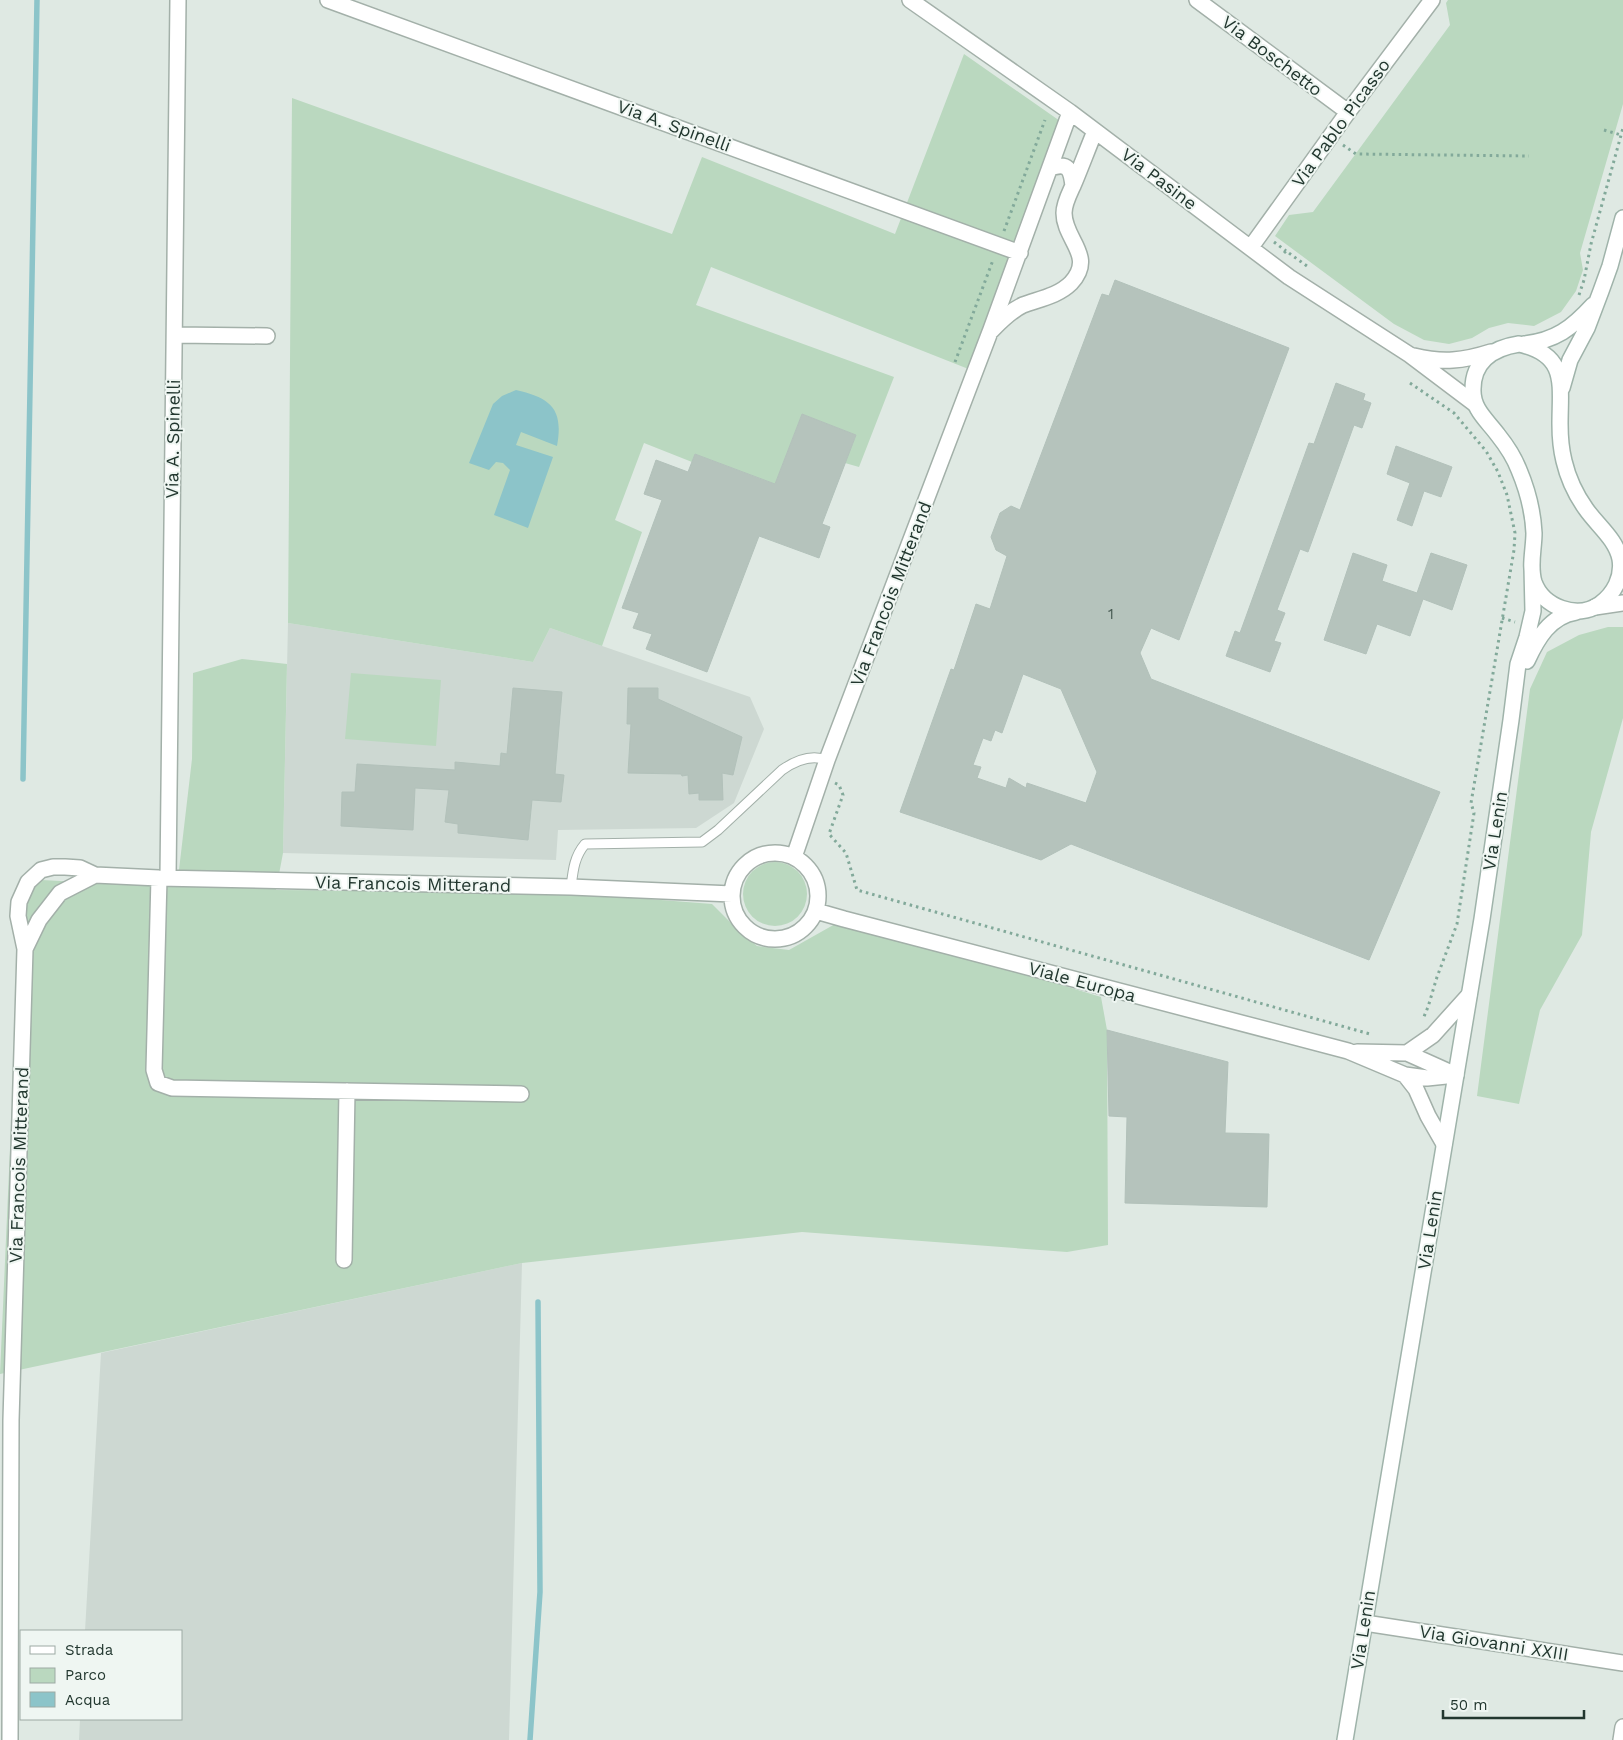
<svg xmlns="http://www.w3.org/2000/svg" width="1623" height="1740" font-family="'Work Sans',sans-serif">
<rect width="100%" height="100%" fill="#dfe9e3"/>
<!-- built -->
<path fill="#cdd8d2" d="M288 623 533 662 550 628 750 697 764 729 734 803 696 828 558 830 556 860 283 853Z
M522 1263 509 1740H79L80 1719H181V1631H85L101 1353Z"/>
<!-- green -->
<path fill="#bad8bf" d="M1448 0H1623V104L1580 253 1583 270 1576 291 1561 312 1534 326 1508 323 1489 328 1472 338 1449 344 1424 340 1394 324 1275 236 1289 215 1313 212 1450 25 1446 3Z
M964 54 1060 121 971 370 711 267 696 305 894 377 859 467 845 463 856 435 802 414 775 484 695 454 692 462 644 443 615 520 642 532 602 646 550 628 533 662 288 623 292 98 672 234 702 157 895 234Z
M1608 627H1623V718L1591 832 1582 935 1540 1010 1519 1104 1477 1096 1530 689 1547 652 1579 635Z
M242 659 287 664 283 853 276 890 559 892 712 904 736 928 757 946 789 950 844 919 1101 997 1107 1030 1108 1245 1067 1252 802 1232 522 1263 0 1374 22 879 177 887 192 759 193 673Z
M351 673 441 680 436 746 345 739Z
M743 894a32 32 0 1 1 64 0a32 32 0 1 1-64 0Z"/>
<!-- water -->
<path fill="#8cc4c9" d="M516 390C550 398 564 408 557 446L521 432 516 445 553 457 528 528 494 515 510 470 503 463 496 462 489 470 469 463 493 404 502 396Z"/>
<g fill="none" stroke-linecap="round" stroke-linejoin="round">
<!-- stream -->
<path stroke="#8cc4c9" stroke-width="5.5" d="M23 779 37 0
M530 1740 540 1592 538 1302"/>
</g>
<!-- building -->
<path fill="#b5c3bc" stroke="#b2c1ba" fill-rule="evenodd" d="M1115 280 1289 348 1179 640 1151 628 1140 653 1151 679 1440 792 1369 960 1071 844 1041 860 900 812 951 669 954 670 976 604 990 609 1007 556 996 550 991 537 1000 513 1011 506 1020 510 1102 294 1109 296ZM1023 674 1061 689 1097 772 1086 803 1027 783 1026 788 1009 778 1006 788 977 778 981 767 973 765 983 738 991 741 995 730 1002 733Z
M1336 383 1365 394 1363 400 1371 403 1362 428 1354 425 1308 552 1300 549 1277 610 1285 613 1274 641 1281 643 1270 672 1226 656 1235 631 1240 633 1309 443 1314 444Z
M802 414 856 435 822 524 830 527 819 558 759 536 707 672 646 649 652 634 633 628 639 613 622 608 662 500 644 494 656 460 688 472 695 454 775 484Z
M1396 446 1452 467 1441 497 1424 491 1412 526 1397 520 1410 483 1387 474Z
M1353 553 1387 565 1382 581 1417 593 1431 553 1467 565 1452 610 1423 599 1410 636 1377 624 1366 654 1324 640Z
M513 688 562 692 555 774 564 775 561 802 532 800 528 840 458 833V824L445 822 449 790 415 788 413 830 341 826 342 792H355L357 764 455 770V762L500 766 501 753 507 754Z
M628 688H658V699L742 737 733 775 722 773 723 800H699V793L689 794 688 775 682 776 681 774 628 773 631 724H627Z
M1107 1030 1228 1062 1225 1133 1269 1134 1267 1207 1125 1203 1127 1117 1109 1116Z"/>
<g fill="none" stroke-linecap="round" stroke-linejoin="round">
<!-- lane casing -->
<g stroke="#a3b0a9" stroke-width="11">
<path id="lane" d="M571 887C573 871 574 857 585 844L702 842 718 830 782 770C796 760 811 754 827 760"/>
</g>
<!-- street casing -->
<g stroke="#a3b0a9" stroke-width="18">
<path id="street" d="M328 0 1020 253
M910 0 1070 112 1289 277 1410 355 1475 404
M1197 0 1348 112
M1070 112 990 332C1000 322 1010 311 1023 305 1039 299 1058 296 1071 283 1096 256 1064 240 1064 213 1064 202 1071 191 1075 181 1082 164 1088 148 1095 131
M1050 168C1068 162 1071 169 1073 186
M1251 247 1348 112 1432 0
M175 335 267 336
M1414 356C1443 363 1463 361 1491 352
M1595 607 1623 603
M732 896a43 43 0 1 1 86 0a43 43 0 1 1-86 0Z
M794 857 827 760 990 332
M159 878 154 1070 158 1083 172 1088 521 1094
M168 878 178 0
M816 911 844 919 1348 1051 1405 1075 1416 1089 1428 1116 1444 1144
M25 949 39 920 60 893 95 875
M1357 1052 1407 1053 1433 1035 1469 995
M1407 1053 1456 1075
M1405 1075 1427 1078 1456 1075
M344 1260 347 1091
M1365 1623 1623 1663
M10 1740 11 1420 25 949 18 916 19 902 28 882 41 870 53 867H65L80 868 95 875 159 878 571 887 732 894
M1621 1740 1623 1727"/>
</g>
<!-- secondary casing -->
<g stroke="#9fb3aa" stroke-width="18">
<path id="secondary" d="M1519 344C1568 355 1560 384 1560 424 1560 436 1561 449 1564 461 1568 478 1576 495 1586 509 1597 525 1616 539 1620 559 1623 577 1614 594 1600 604 1577 620 1543 607 1534 582 1529 566 1534 549 1534 533 1533 512 1527 489 1519 470 1514 457 1506 445 1498 435 1487 420 1472 409 1473 389 1473 361 1493 348 1519 344Z
M1524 344C1555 341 1572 328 1593 305
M1562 388 1570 360 1587 328 1601 291 1610 266 1623 218
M1527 661C1537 639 1550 616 1576 612
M1345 1740 1482 919 1511 720 1518 664 1527 637 1533 611 1532 568"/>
</g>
<!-- path -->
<path stroke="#82a99a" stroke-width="3" stroke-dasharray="2.5 4" stroke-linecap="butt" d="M1604 130 1621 135
M1343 145 1356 154 1529 156
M1004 231 1045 120
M1274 242 1286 251
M1284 253 1286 251 1307 266
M1579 295 1584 280 1591 244 1623 128
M955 362 993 260
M1410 383 1454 413 1486 451 1498 472 1507 495 1515 533 1514 550 1471 803 1474 813 1457 924 1437 977 1428 1007 1423 1019
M1502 618 1515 622
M835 783 839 785 843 795 829 834 846 853 857 890 1370 1034"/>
<!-- lane -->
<use href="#lane" stroke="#fff" stroke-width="9"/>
<!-- street -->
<use href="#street" stroke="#fff" stroke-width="15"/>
<!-- secondary -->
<use href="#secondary" stroke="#fff" stroke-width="15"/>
</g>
<g text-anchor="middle" stroke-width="4" stroke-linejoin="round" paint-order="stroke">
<!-- number labels -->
<g font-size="15" fill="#475a52">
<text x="1111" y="619">1</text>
</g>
<!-- street labels -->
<g font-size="18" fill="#22372f" stroke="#eff6f2">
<text transform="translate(1272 56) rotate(37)" y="6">Via Boschetto</text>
<text transform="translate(1341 123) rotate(-54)" y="6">Via Pablo Picasso</text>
<text transform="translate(674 126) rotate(20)" y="6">Via A. Spinelli</text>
<text transform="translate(1159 179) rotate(37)" y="6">Via Pasine</text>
<text transform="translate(173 439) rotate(-89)" y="6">Via A. Spinelli</text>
<text transform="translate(891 594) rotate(-69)" y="6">Via Francois Mitterand</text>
<text transform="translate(1495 831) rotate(-81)" y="6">Via Lenin</text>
<text transform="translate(413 884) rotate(1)" y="6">Via Francois Mitterand</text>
<text transform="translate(1082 982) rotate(15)" y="6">Viale Europa</text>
<text transform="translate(19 1165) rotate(-88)" y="6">Via Francois Mitterand</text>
<text transform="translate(1430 1230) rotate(-81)" y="6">Via Lenin</text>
<text transform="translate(1363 1630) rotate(-81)" y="6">Via Lenin</text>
<text transform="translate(1494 1643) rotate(9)" y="6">Via Giovanni XXIII</text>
</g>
</g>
<!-- legend -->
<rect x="20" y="1630" width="162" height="90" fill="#eff6f2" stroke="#9daaa4"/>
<rect x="30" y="1646" width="25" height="8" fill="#ffffff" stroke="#9daaa4"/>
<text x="65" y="1655" font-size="15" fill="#22372f">Strada</text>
<rect x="30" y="1668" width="25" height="15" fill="#bad8bf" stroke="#9daaa4"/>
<text x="65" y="1680" font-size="15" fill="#22372f">Parco</text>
<rect x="30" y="1692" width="25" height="15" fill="#8cc4c9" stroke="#9daaa4"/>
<text x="65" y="1705" font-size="15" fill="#22372f">Acqua</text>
<!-- scale -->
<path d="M1443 1710v8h141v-8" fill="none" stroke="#22372f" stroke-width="2.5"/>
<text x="1450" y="1710" font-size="15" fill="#22372f" stroke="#eff6f2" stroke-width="4" paint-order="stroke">50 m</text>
</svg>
